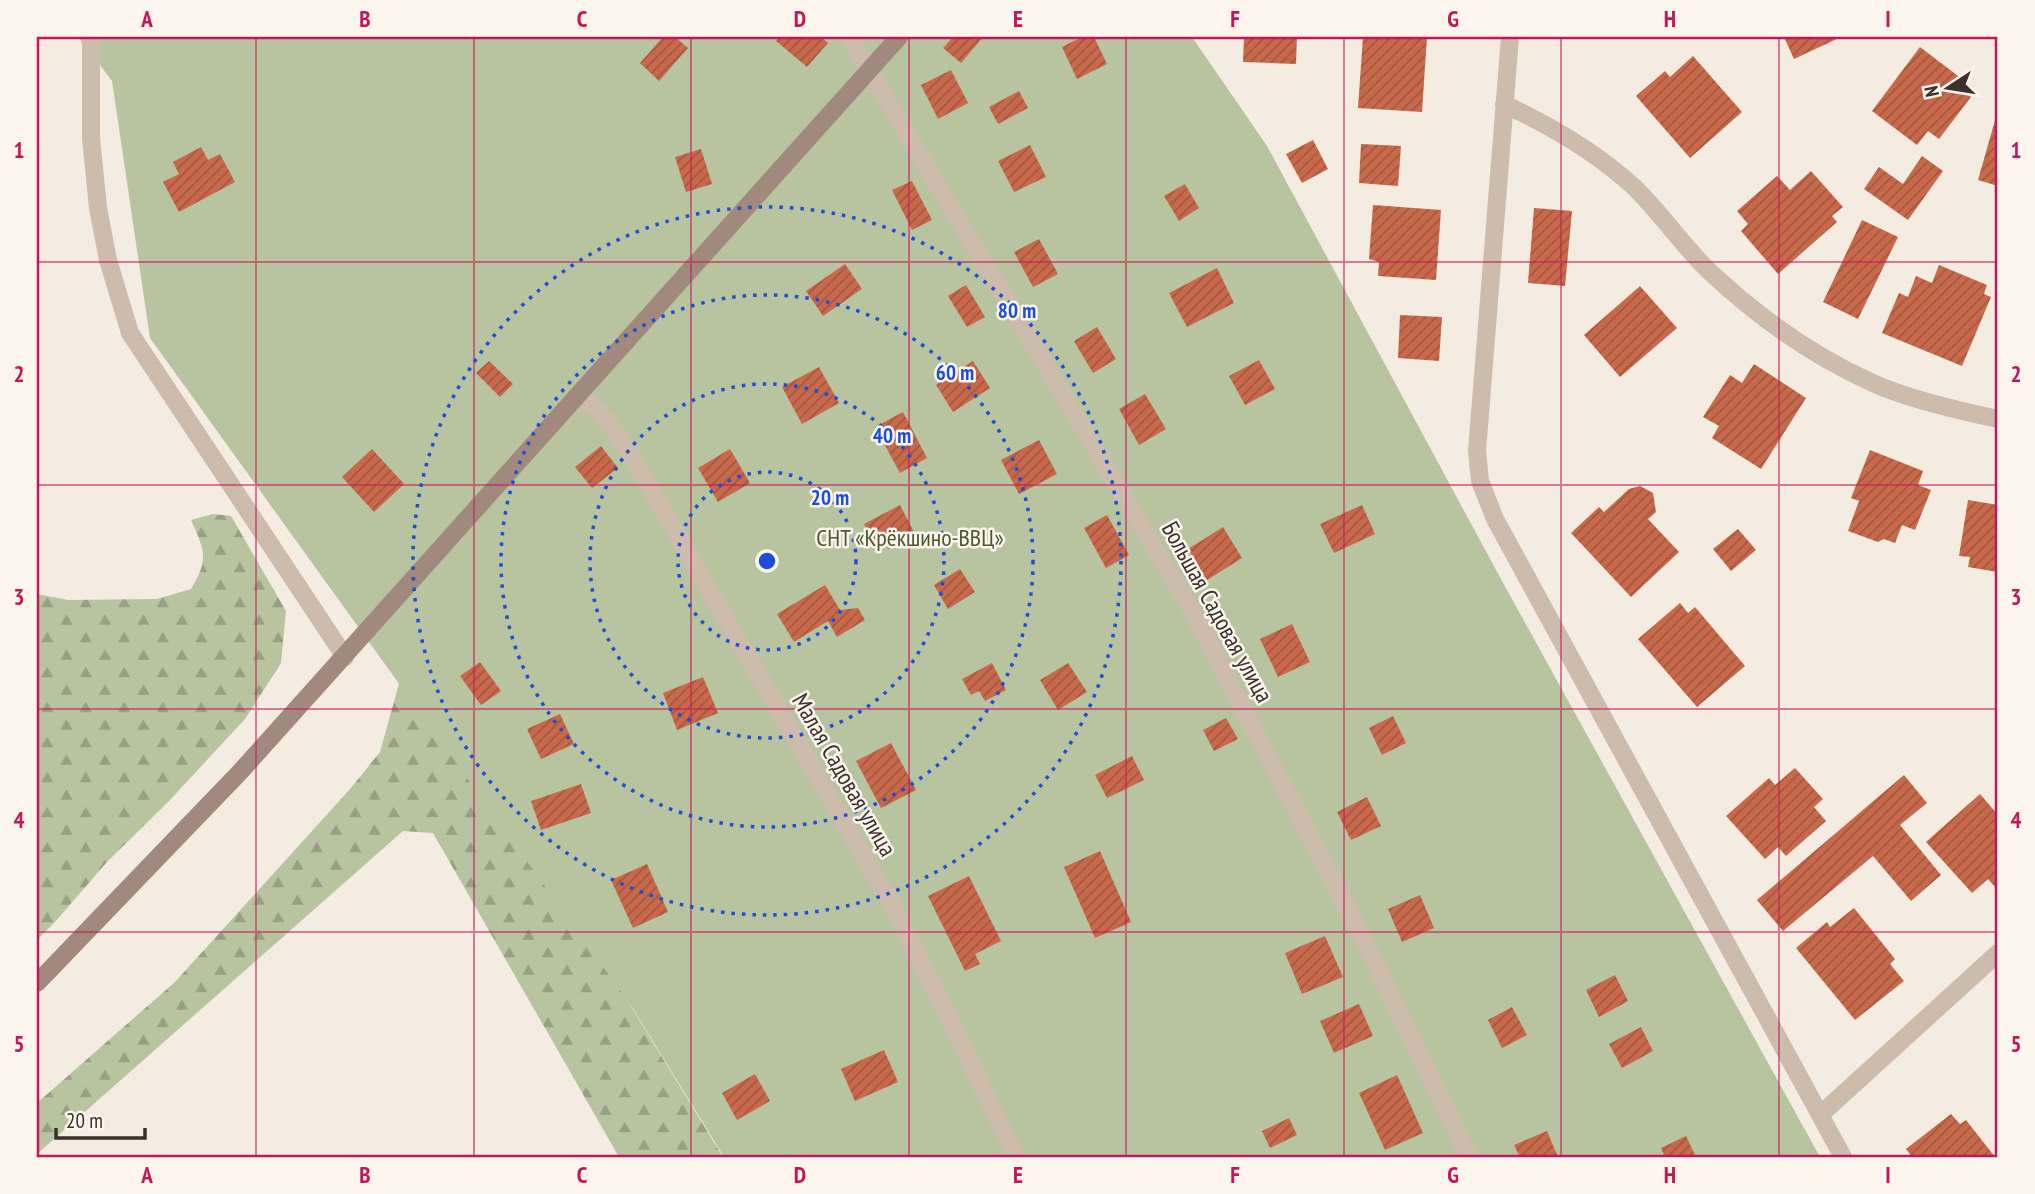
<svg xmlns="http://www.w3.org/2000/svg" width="2035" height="1194" font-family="'PT Sans Narrow',sans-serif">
<defs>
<pattern id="forest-firs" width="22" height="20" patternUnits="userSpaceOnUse" patternTransform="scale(1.75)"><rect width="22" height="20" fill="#b8c4a0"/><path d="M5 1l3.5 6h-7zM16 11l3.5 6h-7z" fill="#97a083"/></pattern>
<pattern id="building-hatch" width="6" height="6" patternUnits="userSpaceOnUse" patternTransform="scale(1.75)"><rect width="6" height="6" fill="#c8694b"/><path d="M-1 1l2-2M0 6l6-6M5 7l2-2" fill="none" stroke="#a4573f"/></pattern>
</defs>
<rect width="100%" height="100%" fill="#f4ebe1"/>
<!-- forest -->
<path fill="url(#forest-firs)" d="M213 514 231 516 286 611 281 663 245 719 169 801 107 862 55 922 37 940V594L68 600 157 599 191 589C209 559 205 551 191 520Z
M410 644 723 1157H619L433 833 403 831 37 1154V1103L175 982 351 788 380 752Z"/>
<!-- garden -->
<path fill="#b8c4a0" d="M79 37H1192L1267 146 1502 581 1820 1157H724L632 1007 150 338 112 81Z"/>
<!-- building -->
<path fill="url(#building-hatch)" d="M663 37H675L688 48 659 81 640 63Z
M780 37H821L828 43 807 67 776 41Z
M953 37H983L961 63 943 48Z
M1082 37H1094L1107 64 1077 79 1062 47Z
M1244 37H1297L1296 64 1243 62Z
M1363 37H1427L1422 112 1358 108Z
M1784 37H1841L1794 59Z
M1920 47 1962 79 1958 86 1971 97 1939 139 1928 131 1917 145 1872 111Z
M1693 56 1742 112 1690 158 1636 96 1665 71 1670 77Z
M951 70 968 103 938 119 921 85Z
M1019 91 1028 108 998 124 989 107Z
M1998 110V186L1978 180Z
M1313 140 1328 169 1302 183 1286 154Z
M1361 144 1401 146 1398 186 1359 183Z
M1030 145 1046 177 1014 192 998 161Z
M201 147 208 160 220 154 235 182 179 212 163 182 179 174 173 162Z
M701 149 712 184 686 192 675 157Z
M1922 156 1943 171 1908 220 1864 189 1879 167 1903 184Z
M1811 171 1843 207 1832 216 1837 222 1778 274 1741 231 1748 224 1737 211 1777 176 1790 190Z
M912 181 932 220 912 230 892 190Z
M1185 184 1199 208 1179 221 1164 196Z
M1373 205 1441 210 1436 280 1378 276 1379 262 1369 259Z
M1534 208 1572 211 1565 286 1528 283Z
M1862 220 1898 237 1858 319 1823 302Z
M1039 239 1058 274 1033 287 1014 252Z
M845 264 862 289 823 316 806 291Z
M1939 265 1987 285 1984 294 1991 297 1962 366 1882 333 1899 293 1908 297 1916 276 1932 283Z
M1217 268 1234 303 1187 327 1169 293Z
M966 285 985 317 967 327 948 296Z
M1640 286 1677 328 1620 377 1584 335Z
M1400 315 1442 317 1439 361 1398 358Z
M1097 327 1116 359 1093 373 1074 341Z
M1259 360 1275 389 1245 405 1229 376Z
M489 361 513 384 500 397 476 373Z
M973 361 990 388 953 412 936 385Z
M1754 364 1806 398 1761 469 1712 438 1719 426 1703 417 1730 375 1742 383Z
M819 367 839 403 802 424 782 387Z
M1145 394 1166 429 1139 445 1119 409Z
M903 412 927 458 900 473 875 427Z
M1039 440 1057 474 1019 494 1001 460Z
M601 446 618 468 592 488 575 467Z
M372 449 404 484 374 512 342 477Z
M730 449 750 483 718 502 698 468Z
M1870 450 1923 471 1918 485 1931 490 1915 530 1902 525 1895 543 1884 539 1878 542 1848 531 1859 501 1851 498Z
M1640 486 1653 493 1656 512 1648 519 1679 552 1631 597 1571 533 1599 507 1604 512 1629 489Z
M1968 500 1998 505V572L1968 567 1970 557 1959 556Z
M900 505 915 534 888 549 885 543 876 547 864 524Z
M1362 505 1375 534 1334 553 1320 524Z
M1107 515 1129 555 1106 568 1084 528Z
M1223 527 1242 558 1207 580 1188 549Z
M1738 529 1756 550 1731 571 1713 549Z
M960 569 975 592 948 609 934 585Z
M825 585 840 610 858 608 865 620 837 637 828 621 794 642 777 614Z
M1680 603 1688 613 1695 607 1745 666 1697 707 1638 639Z
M1292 624 1310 662 1278 677 1260 639Z
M480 662 501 691 481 705 460 676Z
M992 663 1006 690 985 701 979 691 971 695 962 679Z
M1068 663 1087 692 1058 710 1040 680Z
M703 677 718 713 677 730 663 693Z
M560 714 574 744 541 759 527 729Z
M1393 716 1406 743 1382 755 1369 728Z
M1226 718 1238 739 1214 751 1203 730Z
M891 743 916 790 881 808 856 761Z
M1132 756 1144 780 1107 798 1095 775Z
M1795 768 1823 799 1814 807 1826 821 1786 856 1778 847 1765 859 1726 816 1769 778 1775 785Z
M1904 775 1927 803 1900 825 1941 875 1911 901 1873 856 1783 931 1757 900Z
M581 784 591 813 541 830 531 801Z
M1980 794 1998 815V886L1996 888 1988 879 1972 893 1926 842Z
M1367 797 1381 826 1351 840 1337 812Z
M1100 851 1131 922 1095 938 1064 867Z
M647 864 668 912 633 928 611 880Z
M969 876 1001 941 975 954 980 964 965 971 928 896Z
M1420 895 1434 928 1402 942 1388 909Z
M1854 908 1895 959 1890 964 1904 981 1855 1020 1796 948 1827 922 1830 927Z
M1325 936 1343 977 1302 994 1285 953Z
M1615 975 1628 1001 1599 1017 1586 990Z
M1359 1004 1373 1036 1334 1053 1320 1021Z
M1512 1007 1527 1035 1502 1048 1488 1020Z
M1641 1027 1653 1051 1622 1068 1609 1044Z
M884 1050 898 1082 855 1101 841 1069Z
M755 1074 770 1101 737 1120 722 1093Z
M1397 1075 1423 1133 1385 1150 1359 1093Z
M1951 1114 1960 1124 1966 1120 1995 1157H1912L1906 1149Z
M1289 1118 1297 1135 1270 1148 1262 1131Z
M1547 1131 1558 1157H1520L1514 1145Z
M1686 1136 1696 1157H1665L1661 1148Z"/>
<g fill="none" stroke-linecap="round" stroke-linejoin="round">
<!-- minor -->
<path stroke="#cdbbac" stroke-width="18" d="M89 37 91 41V138L98 208 108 260 130 333 345 657
M849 37 1189 605 1364 940 1469 1157
M1510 37 1477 451 1480 481 1495 519 1843 1157
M1504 104C1551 126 1596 152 1634 187 1661 213 1682 245 1709 271 1758 317 1814 357 1875 384 1911 400 1960 411 1998 419
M581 394 612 427 628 450 888 898 944 1008 1016 1157
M1820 1115 1998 953"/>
<!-- secondary -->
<path stroke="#a18a7d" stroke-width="18" d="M37 983 240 772 899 37"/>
</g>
<!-- grid -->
<path fill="none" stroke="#c2185b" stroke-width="2" stroke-opacity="0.55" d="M256 37V1157M474 37V1157M691 37V1157M909 37V1157M1126 37V1157M1344 37V1157M1561 37V1157M1779 37V1157M37 262H1998M37 485H1998M37 709H1998M37 932H1998"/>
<!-- distance rings -->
<g fill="none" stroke="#1d4ed8" stroke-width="3.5" stroke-dasharray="3.5 7">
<circle cx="767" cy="561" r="89"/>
<circle cx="767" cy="561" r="177"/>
<circle cx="767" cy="561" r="266"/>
<circle cx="767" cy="561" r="354"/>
</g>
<g text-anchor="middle" stroke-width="5" stroke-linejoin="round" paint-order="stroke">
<!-- park labels -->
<g font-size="24" fill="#4a5a2e" stroke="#fbf5ee">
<text x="910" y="546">СНТ «Крёкшино-ВВЦ»</text>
</g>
<!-- street labels -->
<g font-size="24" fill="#3b302b" stroke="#fbf5ee">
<text transform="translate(1217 612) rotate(61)" y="8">Большая Садовая улица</text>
<text transform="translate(844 775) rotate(60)" y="8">Малая Садовая улица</text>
</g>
</g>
<circle cx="767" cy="561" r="10" fill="#1d4ed8" stroke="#fbf5ee" stroke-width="3.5"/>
<g font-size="21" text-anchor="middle" font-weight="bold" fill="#1d4ed8" stroke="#fbf5ee" stroke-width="5" stroke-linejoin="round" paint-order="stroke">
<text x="1017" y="318">80 m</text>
<text x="955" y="380">60 m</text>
<text x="892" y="443">40 m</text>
<text x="830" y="505">20 m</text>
</g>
<!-- border -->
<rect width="2035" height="1194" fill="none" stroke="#fbf5ee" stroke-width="77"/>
<!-- north arrow -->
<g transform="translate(1948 88) rotate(258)" stroke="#fbf5ee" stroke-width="5" paint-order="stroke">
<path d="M0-5L12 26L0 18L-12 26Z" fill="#3b302b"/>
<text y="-10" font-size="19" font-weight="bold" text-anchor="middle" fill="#3b302b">N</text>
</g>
<!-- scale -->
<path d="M56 1128v10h89v-10" fill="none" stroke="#3b302b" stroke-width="3.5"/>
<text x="66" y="1128" font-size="21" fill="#3b302b" stroke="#fbf5ee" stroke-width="5" paint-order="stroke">20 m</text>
<rect x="38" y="38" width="1958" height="1118" fill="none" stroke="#c2185b" stroke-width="2.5"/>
<g font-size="23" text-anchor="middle" font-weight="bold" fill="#c2185b">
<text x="147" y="27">A</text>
<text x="365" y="27">B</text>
<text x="582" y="27">C</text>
<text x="800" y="27">D</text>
<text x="1018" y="27">E</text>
<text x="1235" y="27">F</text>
<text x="1453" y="27">G</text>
<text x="1670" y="27">H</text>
<text x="1888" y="27">I</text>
<text x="19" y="158">1</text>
<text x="2016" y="158">1</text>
<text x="19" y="382">2</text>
<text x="2016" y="382">2</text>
<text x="19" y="605">3</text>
<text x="2016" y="605">3</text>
<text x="19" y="828">4</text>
<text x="2016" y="828">4</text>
<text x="19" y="1052">5</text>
<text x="2016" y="1052">5</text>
<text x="147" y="1183">A</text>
<text x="365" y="1183">B</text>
<text x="582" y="1183">C</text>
<text x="800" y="1183">D</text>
<text x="1018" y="1183">E</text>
<text x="1235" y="1183">F</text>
<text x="1453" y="1183">G</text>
<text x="1670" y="1183">H</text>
<text x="1888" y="1183">I</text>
</g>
</svg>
